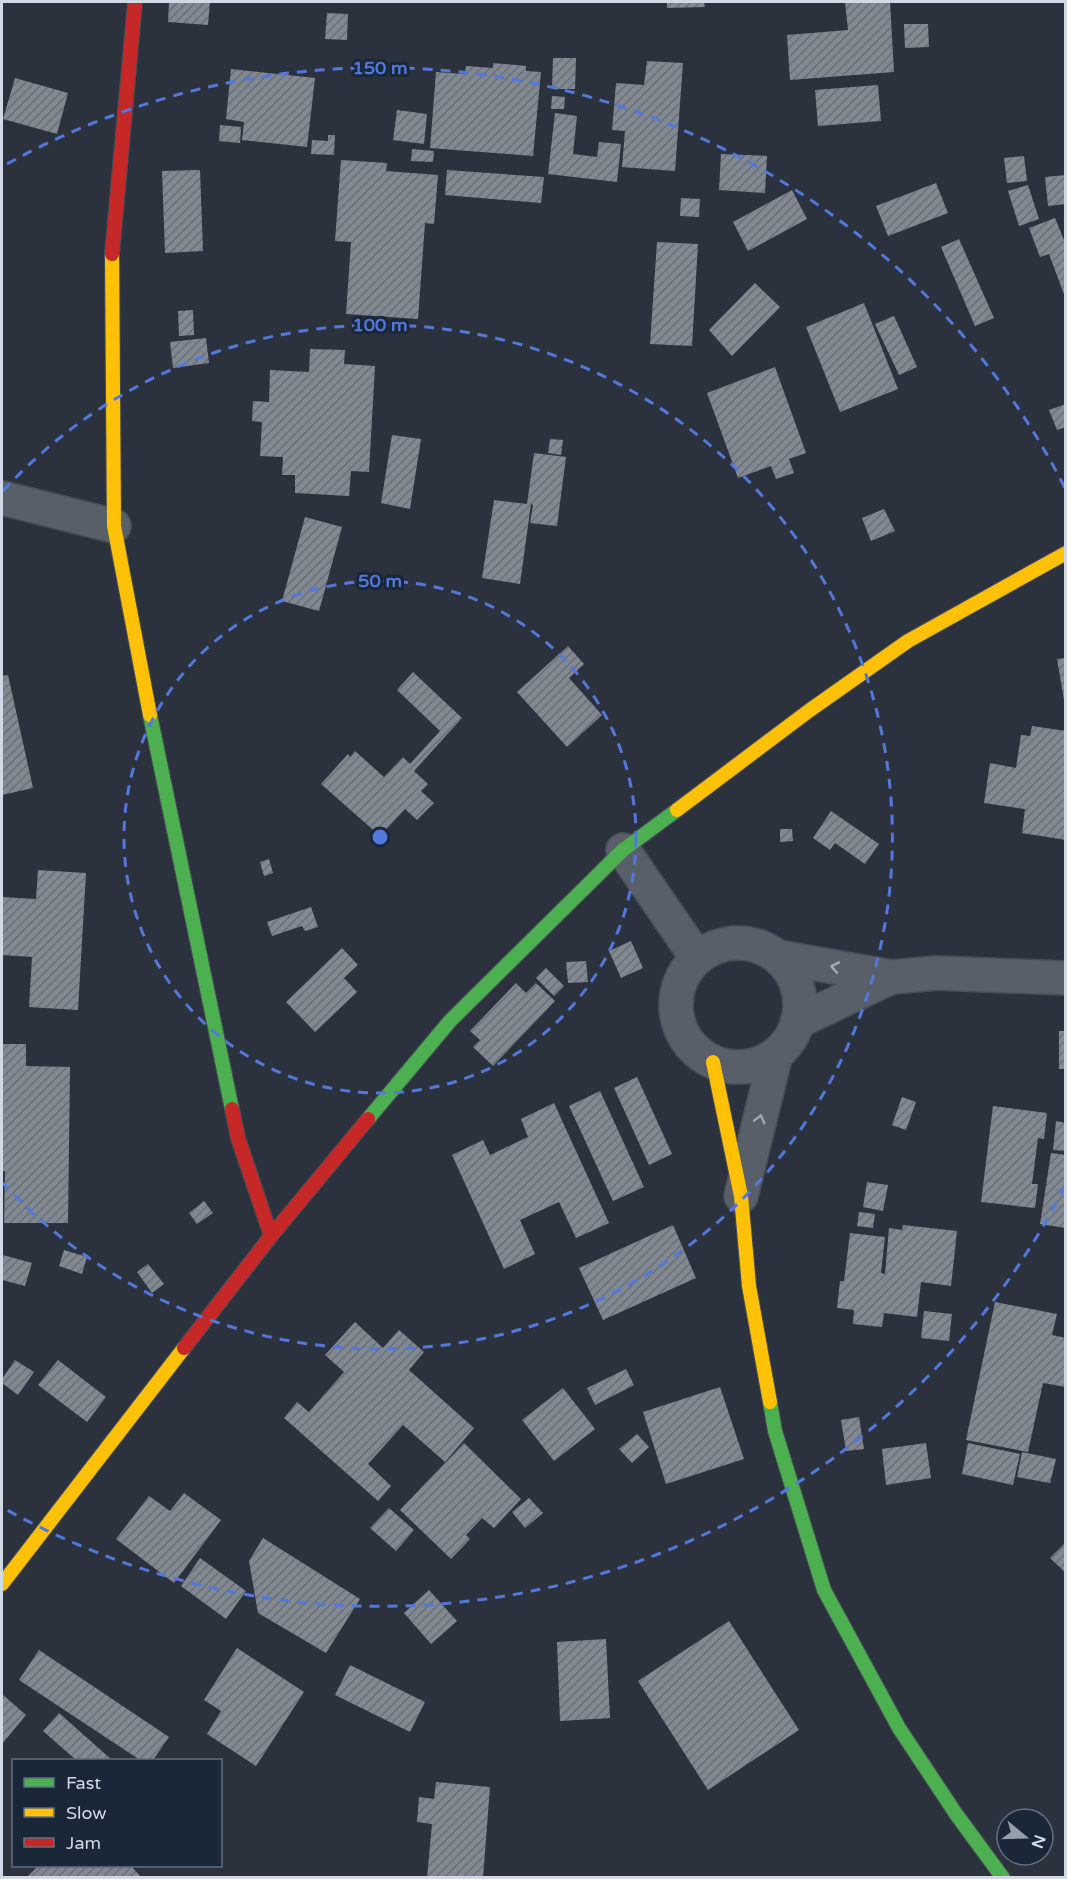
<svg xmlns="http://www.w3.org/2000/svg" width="1067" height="1879" font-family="'Varela Round',sans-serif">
<defs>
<pattern id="building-hatch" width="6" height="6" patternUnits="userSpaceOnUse" patternTransform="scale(1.5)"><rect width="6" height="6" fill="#818891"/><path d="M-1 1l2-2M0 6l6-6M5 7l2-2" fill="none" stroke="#6a6f76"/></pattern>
</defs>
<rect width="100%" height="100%" fill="#2b323d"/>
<!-- building -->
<path fill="url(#building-hatch)" d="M169 2H210L208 25 168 22Z
M667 2H704L705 7 667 8Z
M845 2H890L894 72 790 80 787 35 848 30Z
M327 13 348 14 347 40 325 39Z
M904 24H928L929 47 905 48Z
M553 58H576L575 89H552Z
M647 61 683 63 675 171 622 167 625 131 612 130 616 83 644 85Z
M493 63 526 66V71L541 72 533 156 430 148 436 72 465 74 466 66 493 68Z
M231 69 315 78 307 147 242 140 244 122 226 119Z
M15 78 68 93 57 134 3 119Z
M878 85 881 121 818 126 815 90Z
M552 96 565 97 564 109H551Z
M397 110 427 114 424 144 393 140Z
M555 113 577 116 573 154 597 157 599 142 621 144 617 182 548 174Z
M220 125 241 127 240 143 219 141Z
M328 135H335L334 155 311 154 312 140 328 141Z
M412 149 434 151 433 162 411 161Z
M721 154 767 156 765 193 719 190Z
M1024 156 1027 181 1007 183 1004 158Z
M341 160 387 163 386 171 438 175 434 224 425 223 418 319 346 314 351 242 335 241Z
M200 170 203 251 165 253 162 171Z
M447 170 544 177 541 203 445 195Z
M1066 175V204L1048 206 1045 177Z
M936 183 948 213 888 236 876 206Z
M1028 185 1039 219 1019 226 1008 191Z
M792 190 807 219 748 251 733 222Z
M681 198 700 199 699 217 680 216Z
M1055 218 1066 245 1065 297 1049 254 1040 257 1029 228Z
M959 239 994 318 975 326 941 247Z
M657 242 698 244 692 346 650 344Z
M755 283 780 307 732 356 709 330Z
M864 303 898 389 840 412 806 327Z
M193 310 194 335 179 336 178 311Z
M894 316 917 367 899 375 875 324Z
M206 338 209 363 173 368 170 342Z
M310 349 345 350 344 364 375 366 369 472 351 471 349 496 295 493V475H282L283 457 260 456 262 422 252 421 253 401 269 402 270 370 309 372Z
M775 367 806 453 789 459 794 473 776 479 771 466 738 478 707 393Z
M1066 404V427L1057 430 1049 410Z
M392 435 421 439 410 509 381 503Z
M550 439 563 440 561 455 548 453Z
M534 453 566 457 557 526 530 523 533 505 531 504 520 584 482 578 494 500 527 504Z
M884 509 895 531 871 541 862 518Z
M305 517 342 527 319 611 282 601Z
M568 646 584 664 569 678 602 715 567 747 517 692Z
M1066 658V700H1064L1057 659Z
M413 672 462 718 414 771 428 784 421 791 434 803 417 820 405 809 380 836 321 784 348 754 350 757 355 751 384 777 403 757 410 764 440 731 397 690Z
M8 675 33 788 2 795V676Z
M1032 726 1066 731V840L1022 833 1025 809 984 803 990 763 1016 768 1021 735 1030 736Z
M831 811 879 844 865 864 835 843 830 850 813 838Z
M780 829H792L793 841 780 842Z
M269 859 273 873 264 876 260 862Z
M38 870 86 873 78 1010 29 1007 32 957 2 955V897L36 899Z
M311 907 318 927 305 931 302 926 272 936 267 922Z
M631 941 643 968 621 978 609 951Z
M342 948 358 965 344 978 357 992 315 1032 286 1002Z
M586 961 588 982 568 983 566 962Z
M546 968 564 986 554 996 536 978Z
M516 983 526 993 536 983 555 1001 493 1066 473 1047 480 1040 470 1031Z
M1059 1031H1066V1069H1059Z
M2 1044H26V1066L70 1067 68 1223H4L5 1171H2Z
M637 1077 672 1154 649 1165 614 1088Z
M600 1091 644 1187 613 1201 569 1106Z
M902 1097 916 1102 906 1130 892 1125Z
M554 1103 609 1223 576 1238 559 1202 520 1220 535 1254 504 1269 452 1155 483 1140 490 1155 528 1137 521 1119Z
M993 1106 1047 1113 1044 1139 1038 1138 1032 1184H1038L1035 1208 981 1202Z
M1056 1121 1066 1123V1151L1053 1150Z
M1051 1153 1066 1155V1228L1040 1224Z
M867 1182 888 1185 883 1211 863 1207Z
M204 1201 213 1213 197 1224 189 1213Z
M859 1212 875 1214 873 1228 857 1226Z
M673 1225 696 1278 603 1320 579 1268Z
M903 1225 957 1231 951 1286 921 1282 917 1317 884 1313 882 1327 853 1324 854 1310 837 1308 840 1281H844L850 1233 885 1237 881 1273 885 1274 889 1228 902 1230Z
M64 1250 87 1257 82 1274 59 1266Z
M3 1255 32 1263 25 1286 2 1280Z
M148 1264 164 1284 152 1293 137 1272Z
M995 1302 1057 1314 1052 1335 1066 1338V1387L1043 1383 1028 1452 966 1440Z
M924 1311 952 1314 949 1341 921 1338Z
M355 1322 383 1348 399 1330 424 1352 409 1370 474 1428 445 1462 403 1425 368 1464 391 1486 378 1501 284 1418 297 1402 309 1412 344 1372 325 1355Z
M15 1360 34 1372 18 1395 2 1383V1379Z
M58 1360 106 1397 87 1422 38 1385Z
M626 1369 634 1385 595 1405 587 1388Z
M720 1387 744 1459 666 1484 643 1412Z
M563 1388 595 1429 554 1461 522 1420Z
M859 1417 864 1449 846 1451 841 1420Z
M637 1434 649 1447 632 1463 619 1449Z
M464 1443 521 1499 494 1528 482 1518 466 1535 470 1539 451 1559 400 1510Z
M926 1443 931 1478 886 1485 882 1449Z
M968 1443 1020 1454 1013 1485 962 1474Z
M1022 1452 1056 1459 1050 1483 1017 1477Z
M184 1493 221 1520 174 1583 116 1539 149 1496 170 1511Z
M529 1498 543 1513 525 1528 512 1512Z
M389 1508 414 1530 396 1551 370 1528Z
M263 1538 360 1599 326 1653 258 1613 249 1561Z
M1066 1542V1573L1050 1558Z
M200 1558 246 1591 226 1619 181 1586Z
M429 1590 457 1621 431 1644 404 1613Z
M729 1621 799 1730 708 1790 638 1681Z
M606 1639 610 1718 560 1721 557 1642Z
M237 1648 304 1692 256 1766 207 1734 221 1711 204 1700Z
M39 1650 169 1737 153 1760H140L19 1680Z
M350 1665 425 1702 410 1732 335 1695Z
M2 1694 26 1715 2 1744Z
M59 1713 112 1760H76L43 1731Z
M436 1782 490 1787 483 1878H427L432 1824 417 1822 419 1797 434 1799Z
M38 1866H131L142 1878H26Z"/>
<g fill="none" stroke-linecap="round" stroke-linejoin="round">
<!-- street casing -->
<g stroke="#474e56" stroke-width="36">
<path id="street" d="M2 498 114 526
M623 850 697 958
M676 1005a62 62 0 1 1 124 0a62 62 0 1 1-124 0Z
M778 957 891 977 937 973 1066 978
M797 1022 891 977
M741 1196 776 1054"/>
</g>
<!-- fast casing -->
<g stroke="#474e56" stroke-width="16">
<path id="fast" d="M150 715 232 1109
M368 1119 450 1021 623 850 677 810
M770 1402 775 1431 824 1590 899 1728 956 1814 1003 1878"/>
</g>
<!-- slow casing -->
<g stroke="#474e56" stroke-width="16">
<path id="slow" d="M112 254 114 526 150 715
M677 810 810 710 908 641 1066 553
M713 1062 741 1196 749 1286 770 1402
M2 1584 184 1348"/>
</g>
<!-- jam casing -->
<g stroke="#474e56" stroke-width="16">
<path id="jam" d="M112 254 135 2
M232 1109 238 1138 271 1236
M184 1348 271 1236 368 1119"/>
</g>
<!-- street -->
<use href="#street" stroke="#595f68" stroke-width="33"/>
<!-- fast -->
<use href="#fast" stroke="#4caf50" stroke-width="14"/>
<!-- slow -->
<use href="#slow" stroke="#ffc107" stroke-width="14"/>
<!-- jam -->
<use href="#jam" stroke="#c62828" stroke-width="14"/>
</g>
<!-- one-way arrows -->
<defs><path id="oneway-chevron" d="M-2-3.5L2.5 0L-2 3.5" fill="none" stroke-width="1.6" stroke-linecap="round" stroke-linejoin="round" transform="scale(1.5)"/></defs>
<g stroke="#a1a8b4">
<use href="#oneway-chevron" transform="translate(835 967) rotate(-170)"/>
<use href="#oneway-chevron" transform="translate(760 1119) rotate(-76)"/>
</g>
<!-- distance rings -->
<g fill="none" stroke="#5378dc" stroke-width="3" stroke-dasharray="10 8">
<circle cx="380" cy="837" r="256"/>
<path d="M3 491A512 512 0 1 1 3 1183"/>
<path d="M1065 1186A769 769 0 0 1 7 1510M7 164A769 769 0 0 1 1065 488"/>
</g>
<circle cx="380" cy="837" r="9" fill="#5378dc" stroke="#1a2739" stroke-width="3"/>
<g font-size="18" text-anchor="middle" font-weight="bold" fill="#5378dc" stroke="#1a2739" stroke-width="6" stroke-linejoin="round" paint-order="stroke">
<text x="380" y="74">150 m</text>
<text x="380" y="331">100 m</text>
<text x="380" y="587">50 m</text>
</g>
<!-- border -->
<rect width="1067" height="1879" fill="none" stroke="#d1d9e6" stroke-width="6"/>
<!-- legend -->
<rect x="12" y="1759" width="210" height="108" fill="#1a2739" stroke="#636e7e" stroke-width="1.5"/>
<rect x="24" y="1778" width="30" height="9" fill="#4caf50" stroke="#636e7e" stroke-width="1.5"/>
<text x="66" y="1789" font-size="18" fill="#d1d9e6">Fast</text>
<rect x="24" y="1808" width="30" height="9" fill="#ffc107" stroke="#636e7e" stroke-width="1.5"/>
<text x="66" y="1819" font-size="18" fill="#d1d9e6">Slow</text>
<rect x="24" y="1838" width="30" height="9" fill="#c62828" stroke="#636e7e" stroke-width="1.5"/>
<text x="66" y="1849" font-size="18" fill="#d1d9e6">Jam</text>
<!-- north arrow -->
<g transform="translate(1025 1837) rotate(109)"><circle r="28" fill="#1a2739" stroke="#636e7e" stroke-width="1.5"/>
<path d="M0-4.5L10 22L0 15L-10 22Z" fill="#979fab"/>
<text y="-9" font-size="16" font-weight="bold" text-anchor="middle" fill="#d1d9e6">N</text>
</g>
</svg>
